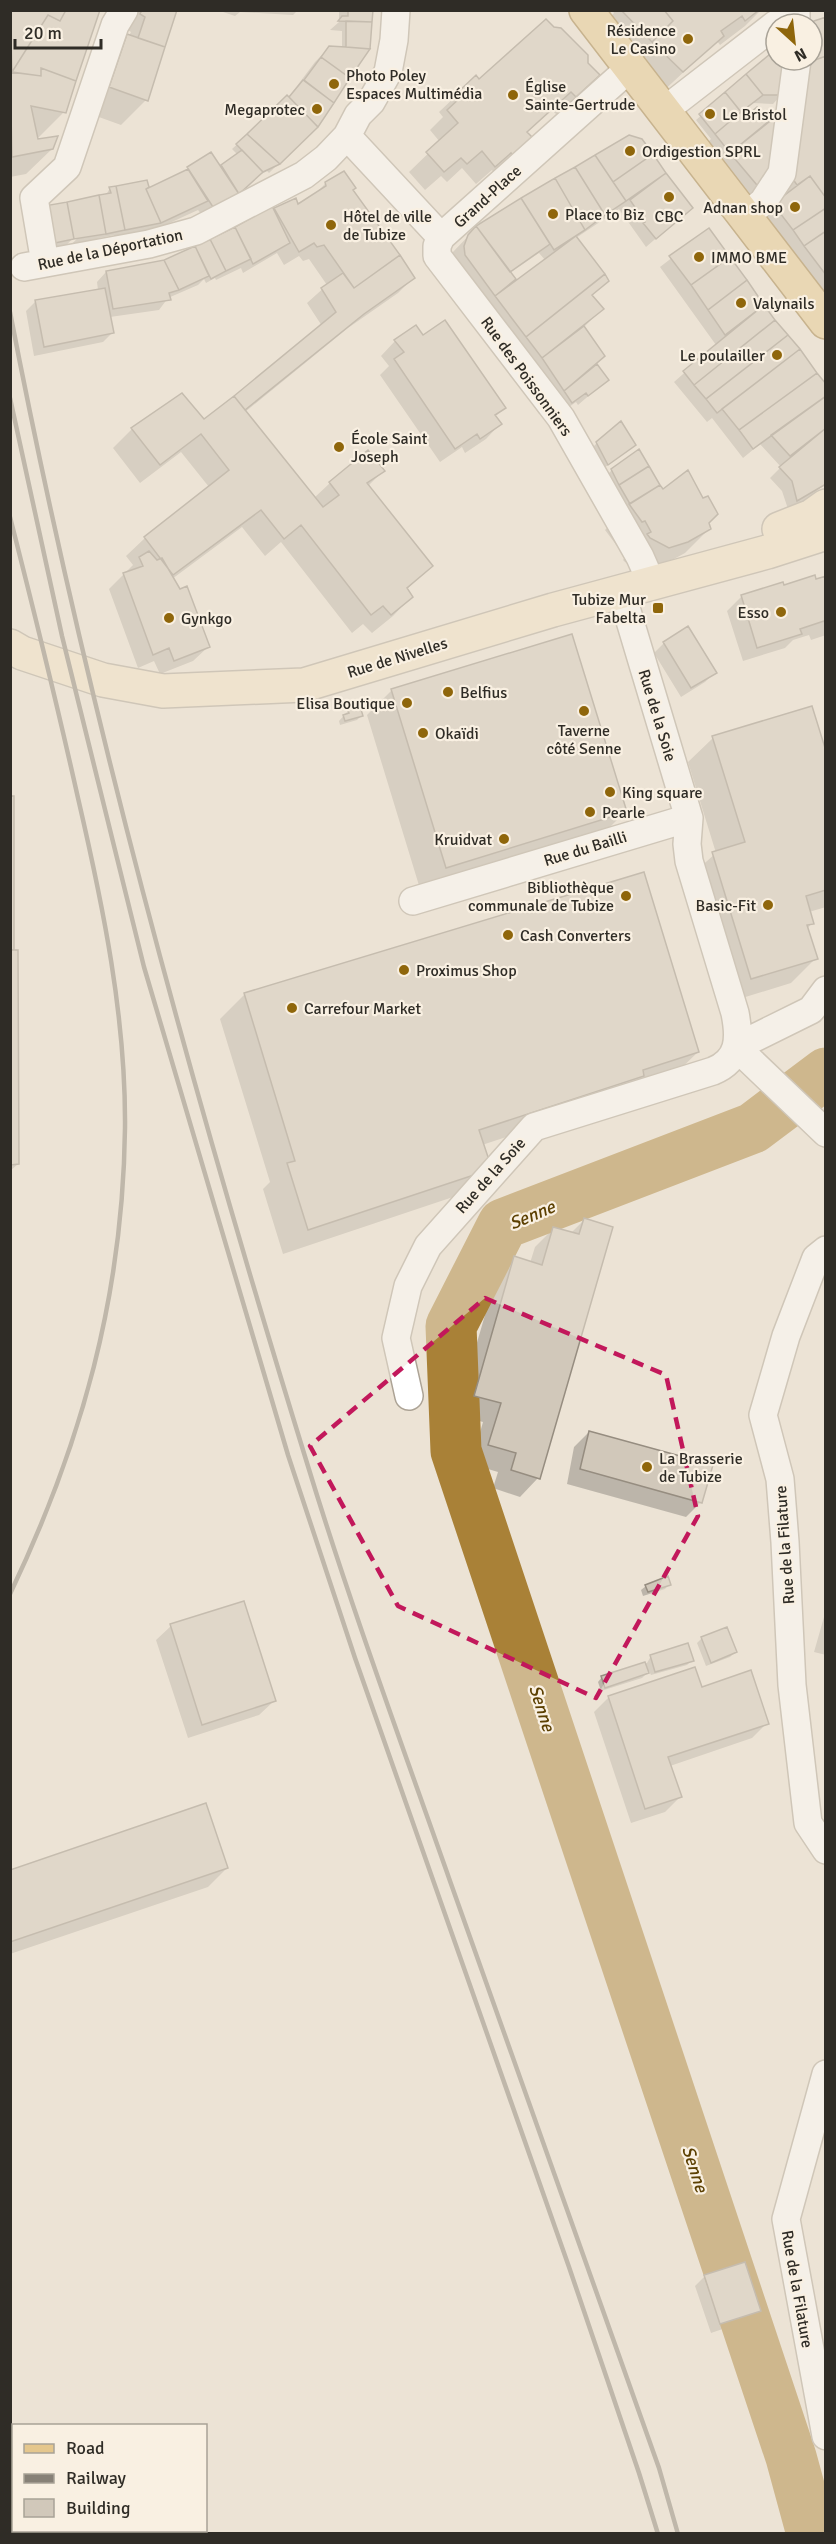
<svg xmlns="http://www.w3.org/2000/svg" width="836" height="2544" font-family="Signika,sans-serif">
<rect width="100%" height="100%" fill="#ece3d5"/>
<!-- shadow -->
<path fill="#0003" fill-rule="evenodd" d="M10 10 64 112 39 137H36L37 141 52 149 26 174 10 177Z
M138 10H176L146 100 121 125 85 112 103 61 129 36 131 32 126 29Z
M217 10H298L293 15 240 12 235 16Z
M339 10H372L368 49 317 126 269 173 267 171 258 176 227 204 203 216 198 210 150 232 115 239 114 235 99 238 79 258 53 262 81 235 79 232 50 262 47 248 106 195 110 188 146 182 148 189 188 169 220 168 238 155 232 149 288 98 315 62 330 47 342 48V31L330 30 339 22Z
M612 10H761L745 26 720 45 717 41 658 96 629 67 649 47 647 45 642 50 609 18 614 13Z
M826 18V314L751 199 706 144 711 139 696 120 776 51V60H782V94L773 104 752 103 740 113 744 119 757 109 769 123 784 112 812 60V25Z
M546 21 579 94 557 115 551 109 526 133 530 138 494 173 492 170 476 184 462 168 447 182 441 176 425 190 409 172 440 142 430 130 443 117 439 112 476 77 479 82Z
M629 137 641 140 691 208 646 247 619 209 576 238 607 280 591 297 602 309 583 328 595 364 607 380 578 405 576 402 562 412 555 401 539 414 518 382 452 253 477 227ZM539 253 545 260 516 282 510 273Z
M326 183 352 190 413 278 398 293 348 328 245 412 314 498 330 483 383 471 368 486 431 566 406 590 411 597 393 616 372 633 363 624 352 633 281 542 265 556 242 527 172 579 208 647 193 661 160 674 154 661 138 668 109 589 133 565 126 556 145 538 209 487 181 452 140 483 113 448 132 429 182 395 204 422 322 326 307 303 327 285 309 259 303 261 299 256 284 265 277 253 243 273 241 268 216 280 215 278 206 283 204 279 198 285 168 298 159 310 110 317 113 332 103 342 34 356 26 311 36 301 98 290 97 282 106 272 164 262 272 208 273 211 295 200 298 207 311 198Z
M708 230 763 306 826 388V483L805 501 788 509 782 491 770 478 781 467 760 444 743 458 712 418 707 422 674 382 716 345 660 267Z
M422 337 504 407 495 417 500 424 486 439 465 453 462 447 440 462 380 375 389 366 381 356 395 341Z
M597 443 634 444 598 473 587 453Z
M612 470 707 523 710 528 685 553 661 566 643 572 625 562 623 560 626 556 620 545 617 546 605 530 621 514 602 480Z
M826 577V635L811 640 809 635 793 640 785 648 743 661 727 611 742 596Z
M664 643 715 672 705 682 681 697 654 653Z
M392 690 625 812 600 837 421 892 367 715Z
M348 711 361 716 357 720 340 725 339 721Z
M713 738 826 756V907L809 912 812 923 807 929 816 958 791 983 726 1003 688 878 716 853 688 762Z
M10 798 18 1164 10 1171Z
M245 994 698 1052 673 1076 617 1100 482 1145 490 1168 465 1193 283 1254 263 1189 270 1182 220 1019Z
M584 1220 538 1478 520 1497 493 1488 498 1472 471 1464 483 1422 456 1415 496 1277 515 1258 530 1263 535 1247 554 1228 571 1233Z
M589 1432 701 1502 686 1517 567 1484 574 1447Z
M669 1584 665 1589 643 1596 641 1590 646 1586Z
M826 1610V1655L814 1652Z
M171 1626 274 1701 259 1715 188 1738 156 1640Z
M702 1638 735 1652 730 1657 706 1666 697 1643Z
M651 1656 692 1660 687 1665 651 1675 649 1671 642 1678 601 1691 598 1682 602 1677 647 1663Z
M701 1689 767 1723 752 1738 670 1766 680 1797 665 1812 631 1823 594 1712 609 1697Z
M227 1868 208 1887 10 1954V1871Z
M705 2276 759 2310 749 2320 711 2333 695 2286Z"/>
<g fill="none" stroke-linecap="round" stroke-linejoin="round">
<!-- river -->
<path stroke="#a98137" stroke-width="51" d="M812 2534 791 2457 456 1451 451 1326 503 1224 753 1128 826 1073"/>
</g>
<!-- building -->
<path fill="#d1c8ba" stroke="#968d80" stroke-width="1.5" d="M10 10H66L60 21 48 15 12 72Z
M66 10H100L76 81 41 68V76L12 72 48 15 60 21Z
M142 10H177L165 47 138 38 145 17 140 14Z
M348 10H373L372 22 338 21 342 16H348Z
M621 10H664L673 21 652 42Z
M664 10H759L745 21 742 16 721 31 724 36 683 72 652 42 673 21Z
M826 17V56L804 64 805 60H812V24L814 21Z
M546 19 554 27 561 28 588 55V63L600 75 576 97 571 92 527 132 533 138 513 156 511 153 495 167 482 151 467 164 461 158 444 172 426 152 458 123 447 110 461 97 457 93 476 75 479 79Z
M346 21 372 22 370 49 346 47Z
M127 34 165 47 148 101 109 87Z
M329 46 346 47 370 49 350 78 321 57Z
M776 49V60H784V95H763L746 74Z
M826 56V198L810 176 797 185 790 175 804 64Z
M321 57 350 78 334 103 304 80Z
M41 68 76 81 66 113 31 106 38 139 58 136 53 149 12 157 10 72 41 76Z
M746 74 763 95 741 112 725 92Z
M303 80 334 103 318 127 289 97Z
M725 92 741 112 715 134 699 114Z
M287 95 318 127 280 164 247 134Z
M757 107 769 121 730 153 715 134 741 112 745 117Z
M784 110 774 175 762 191 730 153Z
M247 134 280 164 263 172 236 144Z
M629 135 642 139 653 154 613 182 595 155Z
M242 150 263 172 239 194 221 165Z
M211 152 239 194 213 207 187 167Z
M653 154 666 173 626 201 613 182Z
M595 155 626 201 605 215 575 167Z
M575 167 605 215 585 230 555 178Z
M188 169 208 201 161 223 146 189Z
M344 171 356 188 353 190 400 255 354 288 324 245 317 247 314 243 299 252 274 208 296 198 298 204 326 186 325 182Z
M666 173 693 208 656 239 643 223 645 222 630 200Z
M810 176 826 198V208L793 230 773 204Z
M555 178 585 230 554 250 521 198Z
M147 180 149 187 146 189 161 223 125 230 116 186Z
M116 186 125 230 106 234 99 195 111 193 109 187Z
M99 195 106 234 74 239 67 202Z
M521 198 550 244 510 272 476 226Z
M67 202 74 239 50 244 44 206Z
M272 206 290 243 253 264 235 227Z
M826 208V231L804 246 793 230Z
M476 226 516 279 495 296 465 255 464 246 468 235Z
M235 227 251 259 226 271 210 239Z
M709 228 730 257 691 285 669 256Z
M826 231V275L804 246Z
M576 236 605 274 526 337 495 296Z
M210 239 226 271 211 279 195 246Z
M195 246 209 276 179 290 164 260Z
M400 255 415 278 364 314 245 410 234 396 336 312 321 288 343 273 354 288Z
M730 257 747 280 708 310 691 285Z
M164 260 179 290 169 293 171 300 113 309 106 271Z
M605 274 609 281 592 295 604 309 542 358 526 337Z
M747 280 764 305 725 335 708 310Z
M105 288 114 333 44 347 35 300Z
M764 305 775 320 694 385 683 371Z
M445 320 506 408 495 415 502 424 480 439 477 434 455 449 394 359 404 352 394 340 416 325 423 335Z
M775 320 788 335 706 399 694 385Z
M584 326 605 356 564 391 542 358Z
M788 335 800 349 717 413 706 399Z
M800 349 817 373 739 430 722 409Z
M597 364 609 380 588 396 586 393 572 403 564 391Z
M817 373 826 384V396L753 449 739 430Z
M182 393 204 419 234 396 323 507 339 495 329 482 368 450 385 471 367 483 433 566 407 588 413 597 391 615 383 606 371 615 301 525 284 539 261 510 173 575 144 537 229 470 201 434 160 465 131 428Z
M826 396V428L790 456 771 435Z
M621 421 636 445 608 465 596 442Z
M826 428V484L797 501 792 481 779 467Z
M639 449 649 466 619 485 611 469Z
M649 466 660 485 630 504 619 485Z
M688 470 703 498 708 496 718 514 709 523 711 529 688 542 669 548 650 538 647 534 651 532 645 521 642 522 629 504 660 485 663 489Z
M149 551 157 560 162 558 180 589 187 586 210 647 174 661 169 648 153 655 123 573 143 566 139 557Z
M815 575 816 579 826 576V626L824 621 800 629 802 634 757 648 741 595 783 582 784 585Z
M688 626 717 673 691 688 663 642Z
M572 634 627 812 446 868 391 689Z
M360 706 363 716 345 721 343 715 349 713 347 709Z
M812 706 826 751V890L806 896 814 924 807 925 818 959 751 979 712 852 745 842 712 736Z
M10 796H14V950H10Z
M644 872 699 1052 643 1070 644 1076 479 1130 492 1169 308 1230 287 1163 295 1161 244 993Z
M10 950H18L19 1164 10 1165Z
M584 1218 613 1227 540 1479 511 1470 516 1453 488 1445 501 1403 474 1396 514 1256 542 1265 553 1227 579 1234Z
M589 1431 713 1465 702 1503 580 1469Z
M668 1576 671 1585 648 1592 645 1585Z
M244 1601 276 1701 202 1725 170 1624Z
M727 1627 737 1652 711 1663 701 1637Z
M688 1643 694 1661 655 1672 650 1655Z
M645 1662 649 1673 605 1688 601 1676Z
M695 1667 702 1687 751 1670 769 1724 668 1757 682 1797 645 1809 608 1696Z
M206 1803 228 1868 10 1942V1870Z
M745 2262 761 2311 720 2324 704 2275Z"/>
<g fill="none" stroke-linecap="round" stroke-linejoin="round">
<!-- street casing -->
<g stroke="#aca395" stroke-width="30">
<path id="street" d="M396 10 394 40 388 72 371 102 358 115 347 136 441 237
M796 10V24
M631 67 441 237 437 246V256L561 418 640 557 651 582
M665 110 776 24
M745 216 763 202 782 173 797 60
M45 263 34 198 67 167 115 25 124 10
M24 267 149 244 196 231 304 175 326 158 347 136
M413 901 689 818
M826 990 811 1010 736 1047 826 1133
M826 1250 816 1258 786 1336 763 1415 780 1479 785 1542 792 1685 808 1823 826 1850
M409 1396 396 1338 408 1286 428 1246 534 1127 713 1071C740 1060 740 1038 735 1013L689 861 687 844 689 818 621 591
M826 2074 786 2219 826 2436"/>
</g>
<!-- secondary casing -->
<g stroke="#aca395" stroke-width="36">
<path id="secondary" d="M779 529 812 516 826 506
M10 646 22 653 103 680 163 691 304 685 553 610 767 552 826 533"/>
</g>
<!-- primary casing -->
<g stroke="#9a7838" stroke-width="36">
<path id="primary" d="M586 10 826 322"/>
</g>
<!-- street -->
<use href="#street" stroke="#fff" stroke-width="27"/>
<!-- secondary -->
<use href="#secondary" stroke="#f2e3c6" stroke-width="33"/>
<!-- primary -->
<use href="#primary" stroke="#e5c78d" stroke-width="33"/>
<!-- rail -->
<path stroke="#878177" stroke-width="4.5" d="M10 312C85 701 190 1084 307 1463 350 1604 401 1742 450 1881 519 2077 588 2273 659 2468L678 2534
M10 398 62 636 144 967 288 1455 355 1658 569 2267 639 2473 658 2534
M10 517C34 611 57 704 78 798 103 906 126 1017 125 1128 123 1295 82 1443 10 1594"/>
</g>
<!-- marked area -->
<path d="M0 0H836V2544H0ZM485 1298 666 1375 698 1516 596 1698 398 1606 310 1446Z" fill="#ece3d5" fill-opacity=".55" fill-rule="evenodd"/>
<path fill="none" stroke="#c2185b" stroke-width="4.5" stroke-dasharray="12 8" stroke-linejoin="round" d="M485 1298 666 1375 698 1516 596 1698 398 1606 310 1446Z"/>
<!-- markers -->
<g fill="#8f660b" stroke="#f9f0e2" stroke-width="2">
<circle cx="688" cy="39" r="6"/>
<circle cx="334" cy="84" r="6"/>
<circle cx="513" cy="95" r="6"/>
<circle cx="317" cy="109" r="6"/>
<circle cx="710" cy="114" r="6"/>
<circle cx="630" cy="151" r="6"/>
<circle cx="669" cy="197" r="6"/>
<circle cx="795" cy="207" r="6"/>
<circle cx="553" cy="214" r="6"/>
<circle cx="331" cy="225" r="6"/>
<circle cx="699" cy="257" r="6"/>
<circle cx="741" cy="303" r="6"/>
<circle cx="777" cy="355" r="6"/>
<circle cx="339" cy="447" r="6"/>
<rect x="652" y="602" width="12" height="12" rx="3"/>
<circle cx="781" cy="612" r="6"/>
<circle cx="169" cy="618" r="6"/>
<circle cx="448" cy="692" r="6"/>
<circle cx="407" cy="703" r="6"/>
<circle cx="584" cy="711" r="6"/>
<circle cx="423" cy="733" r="6"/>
<circle cx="610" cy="792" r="6"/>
<circle cx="590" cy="812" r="6"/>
<circle cx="504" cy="839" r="6"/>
<circle cx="626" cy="896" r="6"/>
<circle cx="768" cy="905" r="6"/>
<circle cx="508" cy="935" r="6"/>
<circle cx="404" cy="970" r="6"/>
<circle cx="292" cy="1008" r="6"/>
<circle cx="647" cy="1467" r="6"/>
</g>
<g text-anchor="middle" stroke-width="4.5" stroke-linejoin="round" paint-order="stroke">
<!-- poi labels -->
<g font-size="16" fill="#2f2c26" stroke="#f9f0e2" text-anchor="start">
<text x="676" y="36" text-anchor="end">Résidence<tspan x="676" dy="18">Le Casino</tspan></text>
<text x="346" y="81">Photo Poley<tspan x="346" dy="18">Espaces Multimédia</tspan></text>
<text x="525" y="92">Église<tspan x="525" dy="18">Sainte-Gertrude</tspan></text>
<text x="305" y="115" text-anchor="end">Megaprotec</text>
<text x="722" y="120">Le Bristol</text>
<text x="642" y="157">Ordigestion SPRL</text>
<text x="783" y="213" text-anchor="end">Adnan shop</text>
<text x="565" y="220">Place to Biz</text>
<text x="343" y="222">Hôtel de ville<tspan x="343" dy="18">de Tubize</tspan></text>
<text x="669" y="222" text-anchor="middle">CBC</text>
<text x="711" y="263">IMMO BME</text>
<text x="753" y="309">Valynails</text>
<text x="765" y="361" text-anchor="end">Le poulailler</text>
<text x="351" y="444">École Saint<tspan x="351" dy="18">Joseph</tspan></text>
<text x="646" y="605" text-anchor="end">Tubize Mur<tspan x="646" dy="18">Fabelta</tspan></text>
<text x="769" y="618" text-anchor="end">Esso</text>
<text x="181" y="624">Gynkgo</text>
<text x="460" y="698">Belfius</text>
<text x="395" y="709" text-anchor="end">Elisa Boutique</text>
<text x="584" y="736" text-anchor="middle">Taverne<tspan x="584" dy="18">côté Senne</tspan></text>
<text x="435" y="739">Okaïdi</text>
<text x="622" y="798">King square</text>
<text x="602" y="818">Pearle</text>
<text x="492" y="845" text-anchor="end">Kruidvat</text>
<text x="614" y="893" text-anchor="end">Bibliothèque<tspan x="614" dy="18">communale de Tubize</tspan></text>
<text x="756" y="911" text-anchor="end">Basic-Fit</text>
<text x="520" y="941">Cash Converters</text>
<text x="416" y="976">Proximus Shop</text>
<text x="304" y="1014">Carrefour Market</text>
<text x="659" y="1464">La Brasserie<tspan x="659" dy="18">de Tubize</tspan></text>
</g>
<!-- street labels -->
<g font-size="16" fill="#2f2c26" stroke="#f9f0e2">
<text transform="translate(487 196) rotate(-42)" y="6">Grand-Place</text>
<text transform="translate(110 249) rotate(-12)" y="6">Rue de la Déportation</text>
<text transform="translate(527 376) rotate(54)" y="6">Rue des Poissonniers</text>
<text transform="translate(397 657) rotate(-17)" y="6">Rue de Nivelles</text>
<text transform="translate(658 715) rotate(73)" y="6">Rue de la Soie</text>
<text transform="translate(585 848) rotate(-17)" y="6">Rue du Bailli</text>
<text transform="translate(490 1175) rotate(-48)" y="6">Rue de la Soie</text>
<text transform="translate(784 1545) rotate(-94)" y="6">Rue de la Filature</text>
<text transform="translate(798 2289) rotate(80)" y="6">Rue de la Filature</text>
</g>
<!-- water labels -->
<g font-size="18" font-style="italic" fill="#5c4002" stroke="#f9f0e2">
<text transform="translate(532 1215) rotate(-23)" y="6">Senne</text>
<text transform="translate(542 1708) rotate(72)" y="6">Senne</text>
<text transform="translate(695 2169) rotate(72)" y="6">Senne</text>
</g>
</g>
<!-- border -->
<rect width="836" height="2544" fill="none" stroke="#2f2c26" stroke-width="24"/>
<!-- legend -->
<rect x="12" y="2424" width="195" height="108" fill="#f9f0e2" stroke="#a8a297" stroke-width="1.5"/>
<rect x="24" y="2444" width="30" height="9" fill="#e5c78d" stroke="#a8a297" stroke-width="1.5"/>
<text x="66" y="2454" font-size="18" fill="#2f2c26">Road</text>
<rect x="24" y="2474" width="30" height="9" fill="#878177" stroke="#a8a297" stroke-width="1.5"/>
<text x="66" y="2484" font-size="18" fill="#2f2c26">Railway</text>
<rect x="24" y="2499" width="30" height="18" fill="#d1c8ba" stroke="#a8a297" stroke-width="1.5"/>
<text x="66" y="2514" font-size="18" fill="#2f2c26">Building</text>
<!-- north arrow -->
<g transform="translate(794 42) rotate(153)"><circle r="28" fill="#f9f0e2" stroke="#a8a297" stroke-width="1.5"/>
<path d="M0-4.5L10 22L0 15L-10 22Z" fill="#8f660b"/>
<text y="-9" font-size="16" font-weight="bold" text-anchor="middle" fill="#2f2c26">N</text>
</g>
<!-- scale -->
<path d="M15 39v9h86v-9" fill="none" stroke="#2f2c26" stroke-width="3"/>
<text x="24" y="39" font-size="18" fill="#2f2c26" stroke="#f9f0e2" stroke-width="4.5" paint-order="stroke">20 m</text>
</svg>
